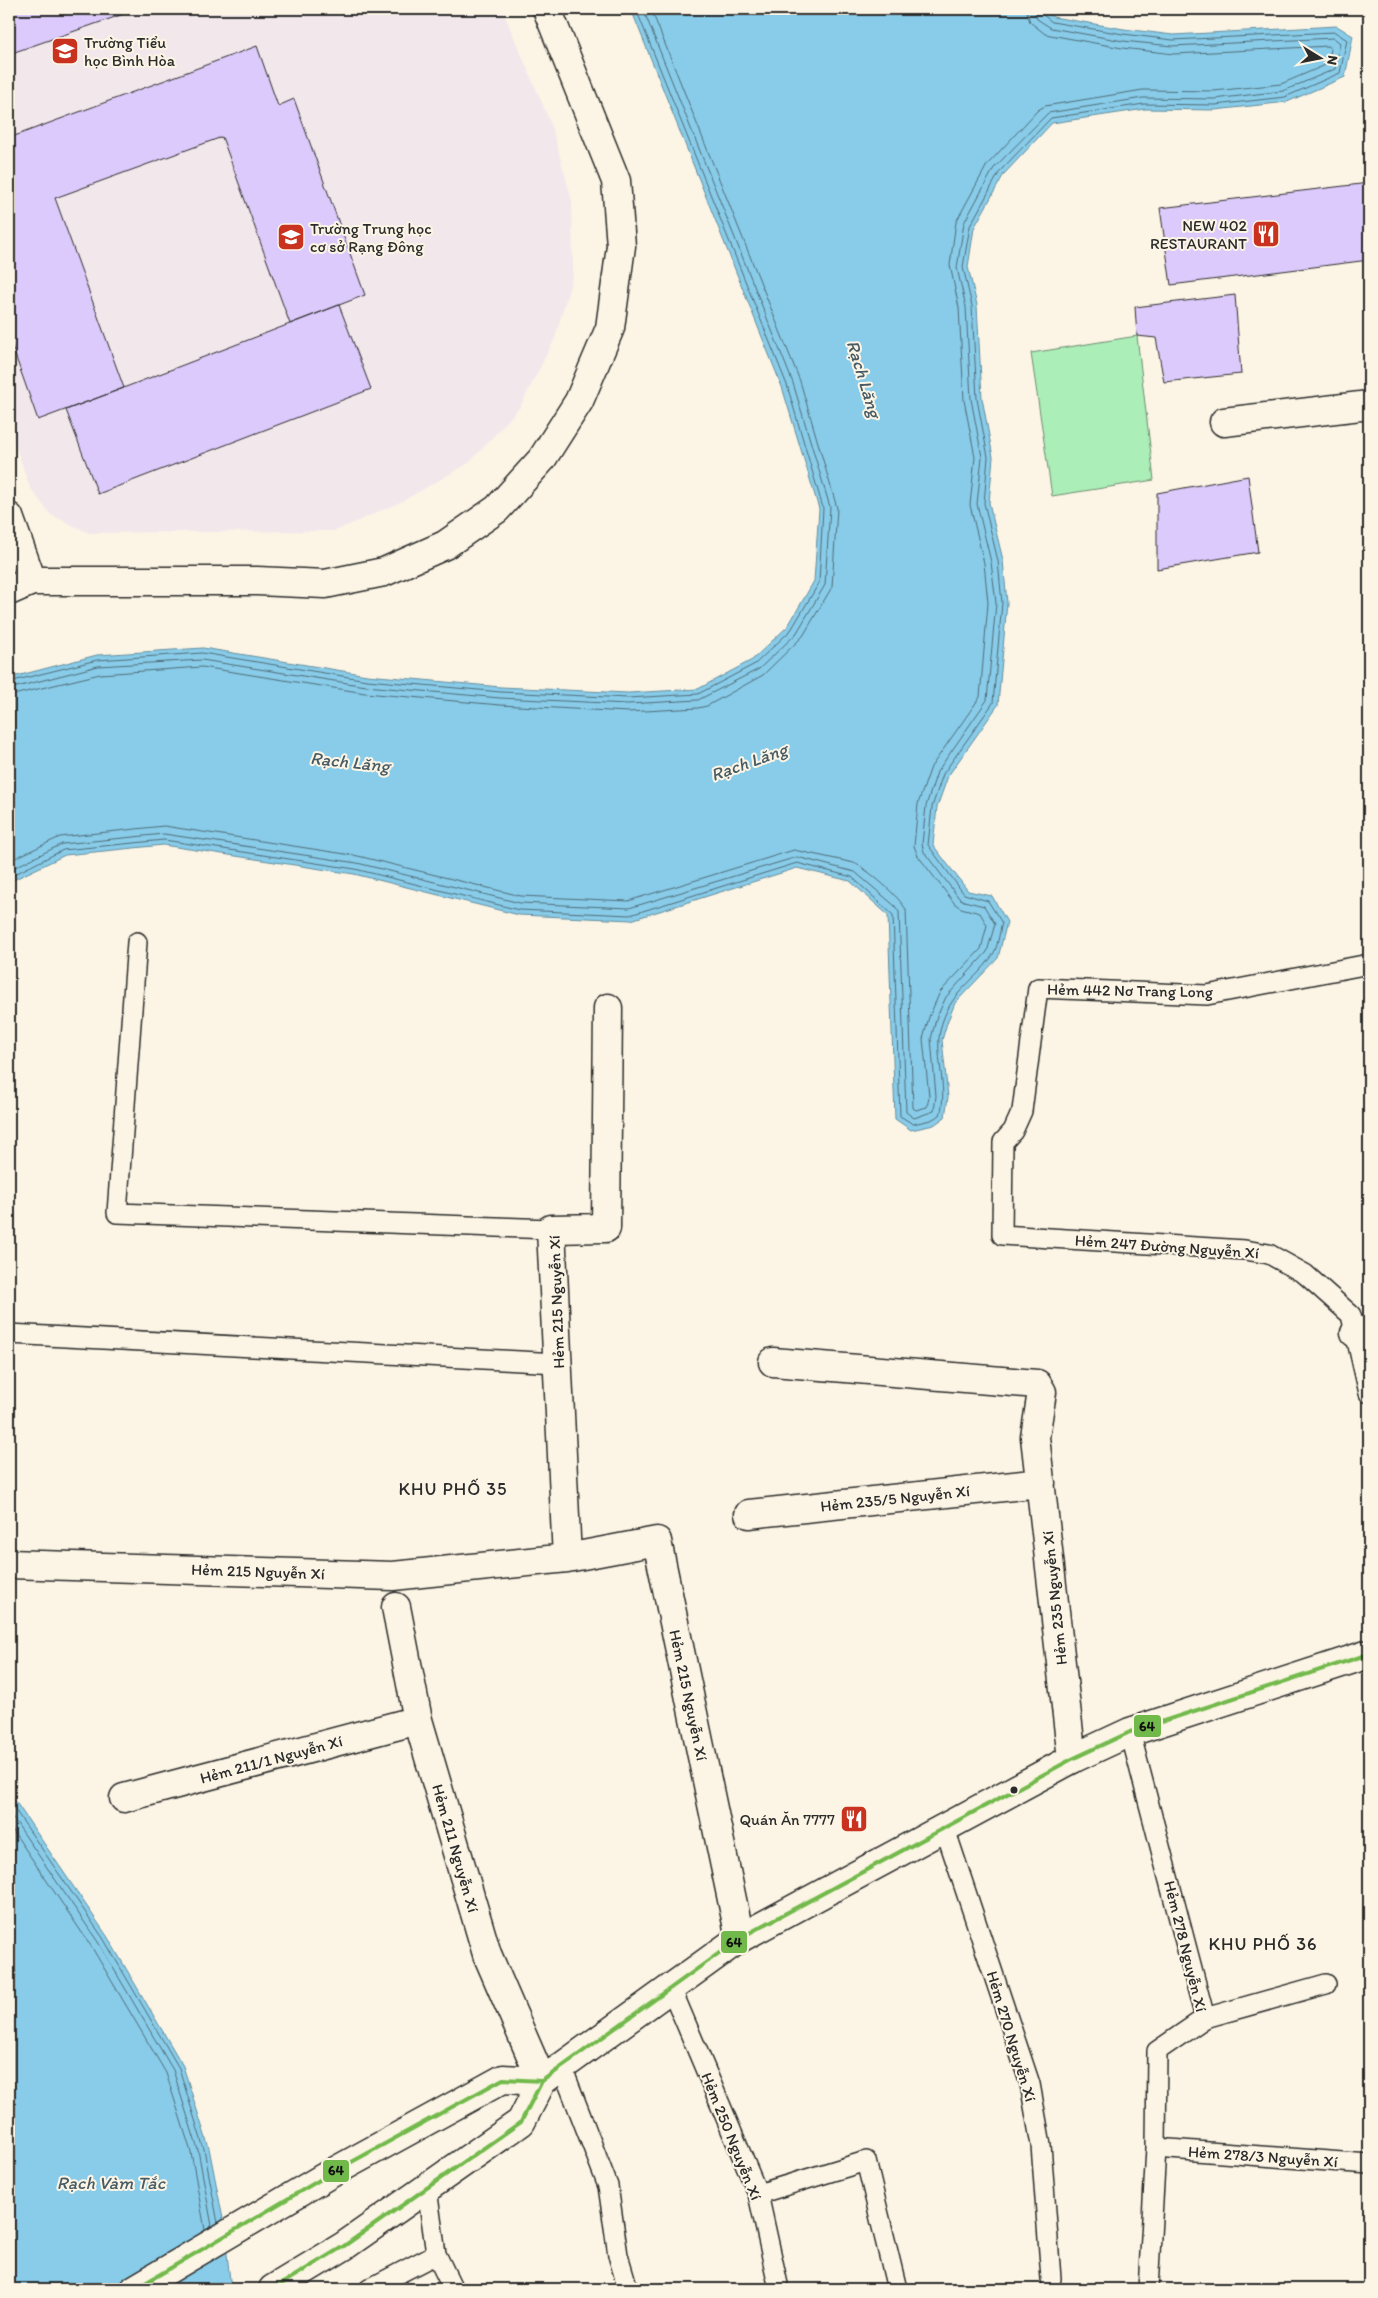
<svg xmlns="http://www.w3.org/2000/svg" width="1378" height="2298" font-family="Itim,sans-serif">
<rect width="100%" height="100%" fill="#fcf5e5"/>
<filter id="ink" filterUnits="userSpaceOnUse"><feTurbulence type="fractalNoise" baseFrequency=".02" numOctaves="2"/><feDisplacementMap in="SourceGraphic" scale="10" xChannelSelector="R" yChannelSelector="G"/><feConvolveMatrix kernelMatrix="1 2 1 2 8 2 1 2 1" color-interpolation-filters="sRGB"/></filter>
<g filter="url(#ink)">
<!-- built -->
<path fill="#f2e8ec" d="M9 9H502L551 124 572 200 573 275 555 338 520 407 469 463 403 501 335 531 89 533 51 515 30 488 9 427Z"/>
<!-- green -->
<path fill="#aceeb7" stroke="#6c8c71" d="M1137 336 1154 480 1052 496 1031 353Z"/>
<!-- water -->
<path fill="#88cce9" stroke="#638c9d" d="M631 9H1042L1053 17 1124 29 1173 35 1337 26 1353 36 1345 77 1287 102 1215 110 1145 109 1052 123 1004 174 974 228 968 267 977 305 982 398 993 457 989 503 1003 560 1007 603 998 705 948 776 937 807 933 845 968 891 992 896 1007 922 998 958 955 1003 947 1023 942 1040 948 1097 945 1117 934 1125 911 1130 895 1119 888 915 850 881 797 868 631 920 519 915 354 874 163 845 65 855 9 882V678L97 655 203 648 367 675 501 687 628 693 698 689 752 660 788 626 814 581 819 509 782 387Z
M9 1792 107 1936 183 2066 209 2148 223 2219 231 2289H9Z"/>
<g fill="none" stroke-linecap="round" stroke-linejoin="round">
<!-- shore -->
<path stroke="#506b77" stroke-width="1" d="M9 682 97 660 202 653 367 680 501 692 628 698 698 694 755 664 791 630 819 583 823 508 787 385 636 9
M9 689 98 666 202 660 366 686 500 698 628 704 698 700 759 669 796 634 825 585 830 507 793 383 643 9
M9 696 100 674 202 667 365 693 500 705 628 712 698 708 707 706 763 675 803 636 832 587 837 508 800 381 651 9
M9 861 60 837 164 826 358 856 521 896 628 901 794 850 854 863C866 868 901 898 906 910L913 1108 916 1110 927 1107 929 1096 923 1039 929 1017 940 992 981 949 987 925 980 913 961 908 955 904 918 856 914 846 918 804 931 767 980 697 988 603 984 563 970 505 975 457 964 400 959 308 950 265 956 222 987 165 1038 110 1045 106 1143 90 1214 91 1281 84 1328 64 1331 49 1329 46 1174 54 1122 48 1045 34 1030 22 1026 9
M9 870 62 844 164 834 357 863 520 903 629 908 797 857 855 872 895 906 899 912 906 1112 914 1118 934 1111 936 1096 931 1039 936 1019 946 997 987 952 995 924 984 906 964 901 959 898 924 852 922 844 926 806 937 772 987 700 996 603 991 562 977 504 982 457 971 399 966 307 957 268 964 223 994 168 1048 113 1143 98 1214 99 1283 91 1335 69 1340 43 1334 38 1172 46 1123 41 1051 28 1037 19 1034 9
M9 877 63 850 164 840 355 869 519 910 630 915 797 863 852 877 893 915 900 1116 913 1124 931 1120 940 1115C949 1085 932 1053 942 1023 953 989 974 983 992 956 998 948 999 933 1002 923L988 901 964 894 928 845 932 807 943 774 993 703 1002 603 998 561 984 503 988 457 977 399 972 306 963 267 970 226 1000 171 1051 118 1144 104 1215 105 1285 97 1340 73 1347 40 1335 32 1173 40 1123 34 1052 22 1042 14 1040 9
M9 1801 103 1938 179 2068 204 2149 218 2223
M9 1812 98 1942 173 2070 198 2150 212 2226
M9 1825 91 1946 166 2073 191 2152 205 2230"/>
</g>
<!-- building -->
<path fill="#dccafc" stroke="#2b2b2b" d="M9 9H138L9 54Z
M257 46 278 106 294 99 365 295 290 324 222 137 55 198 124 388 38 420 9 338V138Z
M1369 183V260L1171 285 1160 208Z
M1235 295 1241 374 1164 382 1156 338 1137 336 1135 307Z
M339 305 371 389 98 494 66 410Z
M1248 476 1258 552 1157 569V493Z"/>
<g fill="none" stroke-linecap="round" stroke-linejoin="round">
<!-- service casing -->
<g stroke="#2b2b2b" stroke-width="22">
<path id="service" d="M137 942 117 1213 551 1229
M1369 964 1207 995 1038 988 1022 1111 1013 1131 1003 1142 1002 1235 1245 1250 1269 1254 1305 1274 1351 1315 1369 1393
M9 1334 557 1363
M1130 1732 1205 2018 1157 2051 1156 2148 1148 2289
M945 1829 1030 2084 1041 2145 1051 2279
M671 1988 758 2194 779 2289
M1205 2018 1326 1984
M562 2067 608 2186 618 2255 628 2289
M1156 2148 1369 2164
M427 2189 436 2254 453 2289
M758 2194 866 2161 897 2289
M369 2289 436 2254"/>
</g>
<!-- minor casing -->
<g stroke="#2b2b2b" stroke-width="31">
<path id="minor" d="M1224 422 1369 405
M9 517 32 581
M9 591 32 581H257L325 584 384 572 445 545 497 509 542 459 579 401 610 328 621 246 616 181 547 9
M608 1008 606 1228 551 1229 567 1558 657 1541 740 1938
M1355 1333 1369 1330
M773 1362 1037 1384 1042 1392 1035 1437 1072 1759
M749 1514 1041 1483
M9 1564 393 1576 567 1558
M396 1607 418 1720 487 1954 542 2081
M124 1798 418 1720"/>
</g>
<!-- secondary casing -->
<g stroke="#2b2b2b" stroke-width="31">
<path id="secondary" d="M135 2289 328 2175 503 2079 542 2081
M273 2289 344 2246 521 2122 542 2081 740 1938 1072 1759 1130 1732 1369 1654"/>
</g>
<!-- service -->
<use href="#service" stroke="#fcf5e5" stroke-width="19"/>
<!-- minor -->
<use href="#minor" stroke="#fcf5e5" stroke-width="28"/>
<!-- secondary -->
<use href="#secondary" stroke="#fcf5e5" stroke-width="28"/>
<!-- bus-1 casing -->
<g stroke="#fcf5e5" stroke-width="8">
<path id="bus-1" d="M135 2289 328 2175 503 2079 542 2081 740 1938 1072 1759 1130 1732 1369 1654
M273 2289 344 2246 521 2122 542 2081 572 2060"/>
</g>
<!-- bus-1 -->
<use href="#bus-1" stroke="#72b94b" stroke-width="4"/>
</g>
</g>
<!-- icons -->
<defs>
<g id="school-square" transform="scale(1.4375)"><rect x="-9" y="-9" width="18" height="18" rx="4" fill="#c8321e" stroke="#fcf5e5"/><path d="M0-5L7-2L0 1L-7-2ZM-4 1L0 2.5L4 1V4Q0 6-4 4Z" fill="#fff"/></g>
<g id="restaurant-square" transform="scale(1.4375)"><rect x="-9" y="-9" width="18" height="18" rx="4" fill="#c8321e" stroke="#fcf5e5"/><path d="M-5-6h1v4h1v-4h1v4h1v-4h1v5L-1.5 .5V6h-2V.5L-5-1ZM5-6V6H3V1.5H1.5Q1.5-4 5-6Z" fill="#fff"/></g>
</defs>
<g fill-rule="evenodd">
<use href="#school-square" x="65" y="51"/>
<use href="#restaurant-square" x="1266" y="234"/>
<use href="#school-square" x="291" y="237"/>
<use href="#restaurant-square" x="854" y="1819"/>
</g>
<!-- markers -->
<circle fill="#2b2b2b" stroke="#fcf5e5" stroke-width="2" cx="1014" cy="1790" r="4.5"/>
<g text-anchor="middle" stroke-width="4" stroke-linejoin="round" paint-order="stroke">
<!-- poi labels -->
<g font-size="16" fill="#2b2b2b" stroke="#fcf5e5" text-anchor="start">
<text x="84" y="48">Trường Tiểu<tspan x="84" dy="18">học Bình Hòa</tspan></text>
<text x="1247" y="231" text-anchor="end">NEW 402<tspan x="1247" dy="18">RESTAURANT</tspan></text>
<text x="310" y="234">Trường Trung học<tspan x="310" dy="18">cơ sở Rạng Đông</tspan></text>
<text x="835" y="1825" text-anchor="end">Quán Ăn 7777</text>
</g>
<!-- street labels -->
<g font-size="16" fill="#2b2b2b" stroke="#fcf5e5">
<text transform="translate(1130 990) rotate(1)" y="6">Hẻm 442 Nơ Trang Long</text>
<text transform="translate(1167 1246) rotate(4)" y="6">Hẻm 247 Đường Nguyễn Xí</text>
<text transform="translate(556 1302) rotate(-92)" y="6">Hẻm 215 Nguyễn Xí</text>
<text transform="translate(895 1498) rotate(-6)" y="6">Hẻm 235/5 Nguyễn Xí</text>
<text transform="translate(258 1571) rotate(2)" y="6">Hẻm 215 Nguyễn Xí</text>
<text transform="translate(1054 1598) rotate(-96)" y="6">Hẻm 235 Nguyễn Xí</text>
<text transform="translate(689 1695) rotate(78)" y="6">Hẻm 215 Nguyễn Xí</text>
<text transform="translate(271 1759) rotate(-15)" y="6">Hẻm 211/1 Nguyễn Xí</text>
<text transform="translate(456 1848) rotate(74)" y="6">Hẻm 211 Nguyễn Xí</text>
<text transform="translate(1186 1946) rotate(76)" y="6">Hẻm 278 Nguyễn Xí</text>
<text transform="translate(1012 2036) rotate(73)" y="6">Hẻm 270 Nguyễn Xí</text>
<text transform="translate(732 2136) rotate(68)" y="6">Hẻm 250 Nguyễn Xí</text>
<text transform="translate(1263 2156) rotate(4)" y="6">Hẻm 278/3 Nguyễn Xí</text>
</g>
<!-- water labels -->
<g font-size="18" font-style="italic" fill="#475b64" stroke="#fcf5e5">
<text transform="translate(864 379) rotate(73)" y="6">Rạch Lăng</text>
<text transform="translate(350 762) rotate(6)" y="6">Rạch Lăng</text>
<text transform="translate(749 762) rotate(-20)" y="6">Rạch Lăng</text>
<text x="111" y="2189">Rạch Vàm Tắc</text>
</g>
<!-- neighbourhood labels -->
<g font-size="18" letter-spacing="1" fill="#2b2b2b" stroke="#fcf5e5">
<text x="453" y="1495">KHU PHỐ 35</text>
<text x="1263" y="1950">KHU PHỐ 36</text>
</g>
</g>
<g stroke="#fcf5e5" stroke-width="2">
<rect x="1133" y="1714" width="29" height="24" rx="5" fill="#72b94b"/>
<rect x="720" y="1930" width="28" height="24" rx="5" fill="#72b94b"/>
<rect x="322" y="2159" width="28" height="24" rx="5" fill="#72b94b"/>
</g>
<g font-size="14" text-anchor="middle" font-weight="bold" fill="#111">
<text x="1147" y="1731">64</text>
<text x="734" y="1947">64</text>
<text x="336" y="2175">64</text>
</g>
<!-- margin -->
<rect width="1378" height="2298" fill="none" stroke="#fcf5e5" stroke-width="30"/>
<rect x="15" y="15" width="1348" height="2268" fill="none" stroke="#2b2b2b" stroke-width="2" filter="url(#ink)"/>
<!-- north arrow -->
<g transform="translate(1320 58) rotate(100)" stroke="#fcf5e5" stroke-width="4" paint-order="stroke">
<path d="M0-4L9 19L0 12L-9 19Z" fill="#2b2b2b"/>
<text y="-8" font-size="14" font-weight="bold" text-anchor="middle" fill="#2b2b2b">N</text>
</g>
</svg>
